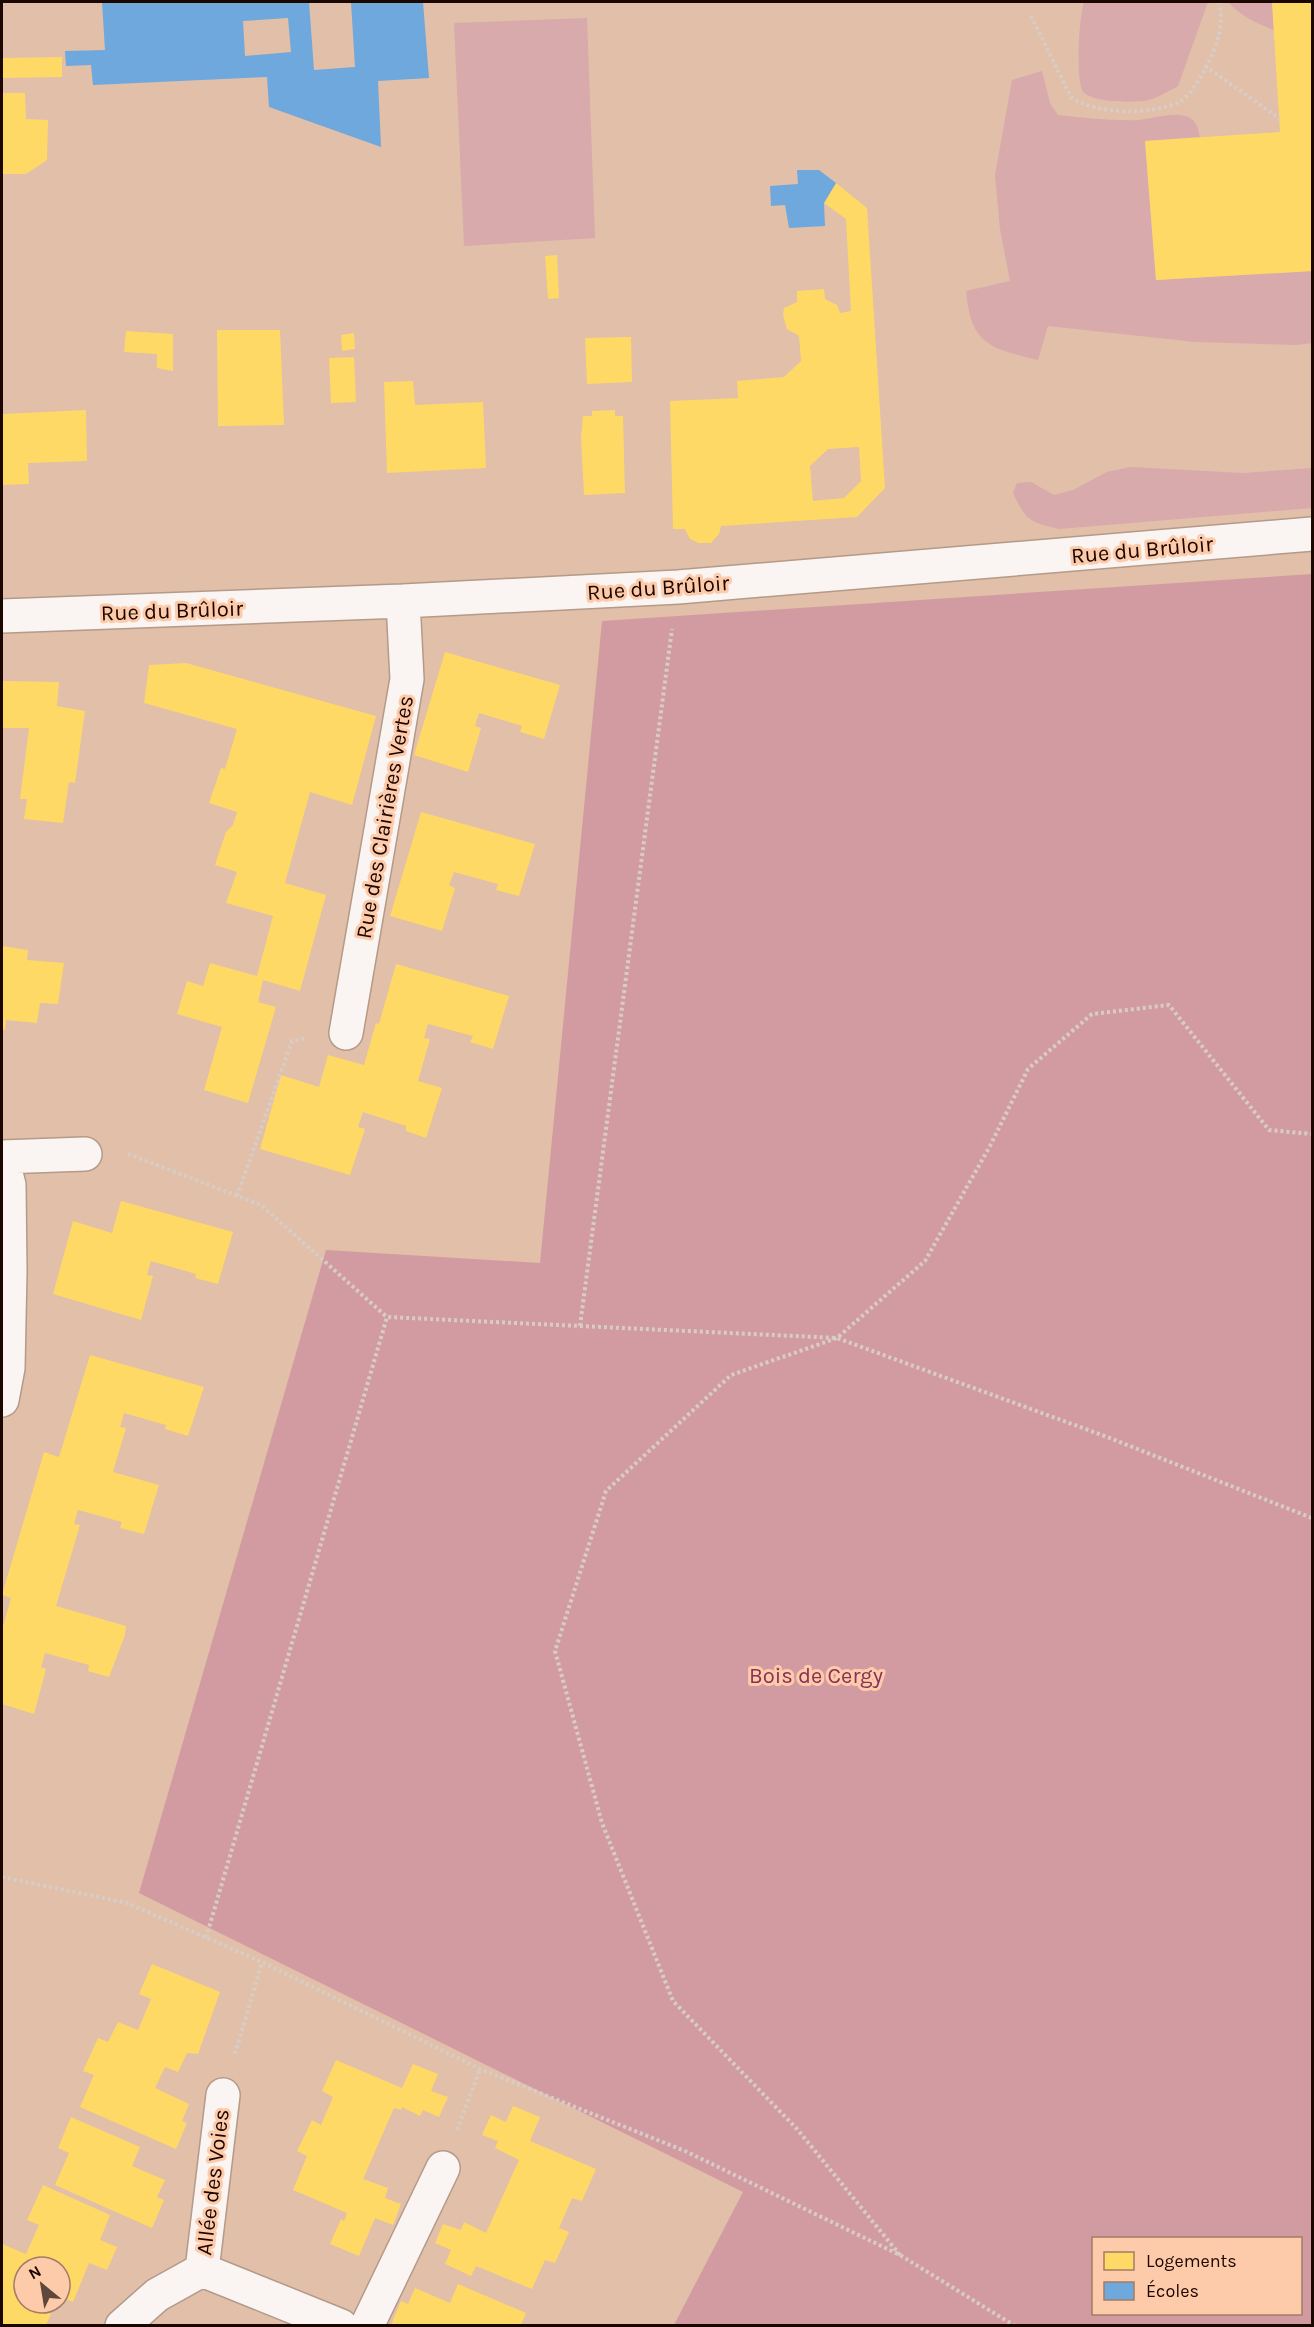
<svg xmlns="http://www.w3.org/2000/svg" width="1314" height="2327" font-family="Karla,sans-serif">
<rect width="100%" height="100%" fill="#e1bfa9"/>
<!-- green -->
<path fill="#d8aaab" d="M1084 2H1208L1178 86C1169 91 1159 97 1149 100 1136 103 1088 103 1082 90 1076 75 1079 17 1084 2Z
M1228 2H1272L1274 30C1256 23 1241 16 1228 2Z
M587 18 595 238 464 246 454 23Z
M1042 71 1050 103 1058 115C1085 118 1111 121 1138 120 1152 119 1172 112 1185 116 1196 119 1198 127 1200 137L1145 141 1156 280 1312 271V343L1296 345 1195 342 1048 326 1038 360C988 348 971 344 966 291L1010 281 1000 229 995 175 1012 80Z
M1130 467 1243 473 1312 468V508L1059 529C1030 522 1026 521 1013 493L1017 483 1031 482 1054 495 1073 490 1107 472Z"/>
<!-- forest -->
<path fill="#d29ba1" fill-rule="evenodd" d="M1312 574V2325H674L743 2192 139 1893 326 1250 540 1263 602 621ZM1094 2238H1300V2314H1094Z"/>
<!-- homes -->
<path fill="#ffd966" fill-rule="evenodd" d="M1272 2H1312V271L1156 280 1145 141 1280 132Z
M62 57V77L3 78V58Z
M2 93H25L26 119 48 120 47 160 26 174H2Z
M836 183 867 208 885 488 857 517 721 526 719 534 711 543H699L690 539 685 529H673L670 401 738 398 737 381 784 377 801 361 799 336 787 329 783 315 784 308 797 302V291L824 289 825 299 837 305 840 313 851 311 846 219 824 203ZM859 447 861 481 844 498 813 501 810 466 828 449Z
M557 255 559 298 548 299 545 256Z
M217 330H280L284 425 218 426Z
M126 331 173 334V371L157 368V354L124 352Z
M354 333 355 349 342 351 341 335Z
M631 337 632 382 587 384 585 338Z
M354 357 356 402 331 403 329 358Z
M413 381 415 405 483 402 486 468 387 473 384 382Z
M86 410 87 461 28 463 29 484 2 485V414Z
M615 410V416H623L625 493 584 495 581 437 583 416H592V411Z
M445 652 560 685 544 739 520 732 522 726 479 713 475 726 481 728 468 772 414 755Z
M186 663 376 716 352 805 310 792 285 883 326 895 300 991 263 980 258 1002 276 1007 248 1103 204 1090 222 1027 177 1014 187 981 203 986 210 963 257 976 273 916 226 903 237 872 215 865 226 832 233 825 237 812 209 803 221 768 225 769 237 729 144 703 149 665Z
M2 681 59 682 57 706 85 711 75 783 69 782 63 823 24 819 27 799H20L29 728H2Z
M421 812 535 844 519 896 496 890 498 884 454 872 449 885 455 888 442 931 390 916Z
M2 946 28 950 27 960 64 963 58 1004 40 1003 37 1023 6 1020 5 1030H2Z
M396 964 509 996 493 1049 470 1042 473 1036 428 1024 424 1038 430 1039 418 1081 442 1088 426 1138 406 1131V1126L363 1112 358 1127 365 1129 350 1175 260 1149 281 1075 319 1087 328 1055 364 1065 376 1023 379 1024Z
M121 1201 233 1232 218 1284 195 1278 196 1274 151 1261 147 1275 153 1276 141 1320 53 1294 73 1221 112 1233Z
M90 1355 204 1387 188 1436 165 1429 166 1425 124 1413 120 1427 126 1428 113 1472 159 1485 144 1534 120 1528 122 1522 78 1510 74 1524 80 1525 56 1606 126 1626 125 1635 109 1677 88 1671 89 1665 45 1653 41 1667 46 1669 34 1714 2 1704V1630L11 1598 2 1595 44 1452 59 1457Z
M152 1964 220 1992 198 2054 187 2053 178 2072 165 2067 155 2088 189 2104 182 2121 187 2123 176 2149 80 2107 94 2075 83 2071 98 2038 108 2042 118 2022 138 2030 151 1999 139 1994Z
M336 2060 402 2088 413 2064 438 2074 431 2091 448 2097 439 2117 423 2110 420 2116 402 2107 401 2110 394 2108 363 2179 388 2188 385 2198 401 2204 393 2225 375 2218 359 2256 330 2244 341 2219 344 2221 347 2213 293 2190 307 2156 297 2151 312 2120 321 2125 333 2097 322 2091Z
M513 2106 540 2117 530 2141 596 2169 582 2201 572 2198 559 2228 569 2232 555 2263 545 2260 532 2289 476 2266 471 2276 445 2264 451 2250 435 2243 443 2224 461 2230 464 2222 486 2233 519 2160 495 2148 498 2141 482 2135 491 2115 506 2122Z
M71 2117 140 2147 132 2166 165 2180 157 2197 164 2200 152 2228 55 2185 69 2153 58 2148Z
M43 2185 110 2215 100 2240 117 2247 107 2270 89 2263 73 2302 60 2296V2267H24V2303H47L44 2310 51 2314 46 2325H2V2244L26 2254 39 2225 27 2220Z
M458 2284 526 2313 521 2325H391L401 2301 408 2304 415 2288 450 2303Z"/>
<!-- schools -->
<path fill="#6fa8dc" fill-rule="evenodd" d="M102 2H309L314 70 355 67 351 2H423L429 78 378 81 381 147 269 107 267 77 93 85 91 65 66 66 65 51 105 50ZM288 18 291 52 245 56 243 21Z
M797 170H819L836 183 824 203 825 226 789 228 785 205 771 206 770 186 798 184Z"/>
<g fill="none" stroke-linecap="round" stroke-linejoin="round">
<!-- minor casing -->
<g stroke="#b49a88" stroke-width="36">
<path id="minor" d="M2 616 403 601 678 587 1312 534
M346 1033 407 679 403 601
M2 1157 85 1154
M2 1158 9 1185 10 1271 8 1368 2 1400
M202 2270 223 2095
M122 2326 157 2295 202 2270 341 2326
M367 2326 443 2168"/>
</g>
<!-- path -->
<path stroke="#d8cdc6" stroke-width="4" stroke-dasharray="3 3" stroke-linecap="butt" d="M1031 16 1071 97C1095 115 1153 115 1179 102 1196 93 1215 52 1219 34 1222 25 1221 11 1219 2
M1205 66 1280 119
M128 1154 261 1205 387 1317
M237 1196 292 1041 304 1039
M580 1326 672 629
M2 1877 127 1903 262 1962 480 2069 685 2151 900 2255 1015 2326
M206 1938 387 1317 837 1338 1102 1435 1312 1518
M235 2054 262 1962
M457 2130 480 2069
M900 2255 797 2129 673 2001 602 1823 555 1651 606 1491 731 1375 837 1338 925 1261 990 1146 1028 1069 1092 1014 1169 1005 1269 1130 1312 1134"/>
<!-- minor -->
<use href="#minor" stroke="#faf5f2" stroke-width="33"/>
</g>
<g text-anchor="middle" stroke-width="6" stroke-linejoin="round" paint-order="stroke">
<!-- street labels -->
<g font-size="22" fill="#1b0600" stroke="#fecbaa">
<text transform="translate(1142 549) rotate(-5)" y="8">Rue du Brûloir</text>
<text transform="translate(658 587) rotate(-4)" y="8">Rue du Brûloir</text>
<text transform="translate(172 610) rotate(-2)" y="8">Rue du Brûloir</text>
<text transform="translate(384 817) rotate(-80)" y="8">Rue des Clairières Vertes</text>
<text transform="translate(212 2182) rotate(-83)" y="8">Allée des Voies</text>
</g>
<!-- park labels -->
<g font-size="22" fill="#873159" stroke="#fecbaa">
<text x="816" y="1683">Bois de Cergy</text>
</g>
</g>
<!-- border -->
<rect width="1314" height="2327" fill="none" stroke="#1b0600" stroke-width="6"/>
<!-- legend -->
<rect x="1092" y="2237" width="210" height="78" fill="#fecbaa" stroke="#a37c66" stroke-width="1.5"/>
<rect x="1104" y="2252" width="30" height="18" fill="#ffd966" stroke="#a37c66" stroke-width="1.5"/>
<text x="1146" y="2267" font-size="18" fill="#1b0600">Logements</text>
<rect x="1104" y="2282" width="30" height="18" fill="#6fa8dc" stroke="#a37c66" stroke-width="1.5"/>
<text x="1146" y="2297" font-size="18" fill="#1b0600">Écoles</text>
<!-- north arrow -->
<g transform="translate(42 2285) rotate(330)"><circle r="28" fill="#fecbaa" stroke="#a37c66" stroke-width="1.5"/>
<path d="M0-4.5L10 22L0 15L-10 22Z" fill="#60473b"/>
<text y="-9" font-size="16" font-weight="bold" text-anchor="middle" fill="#1b0600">N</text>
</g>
</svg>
